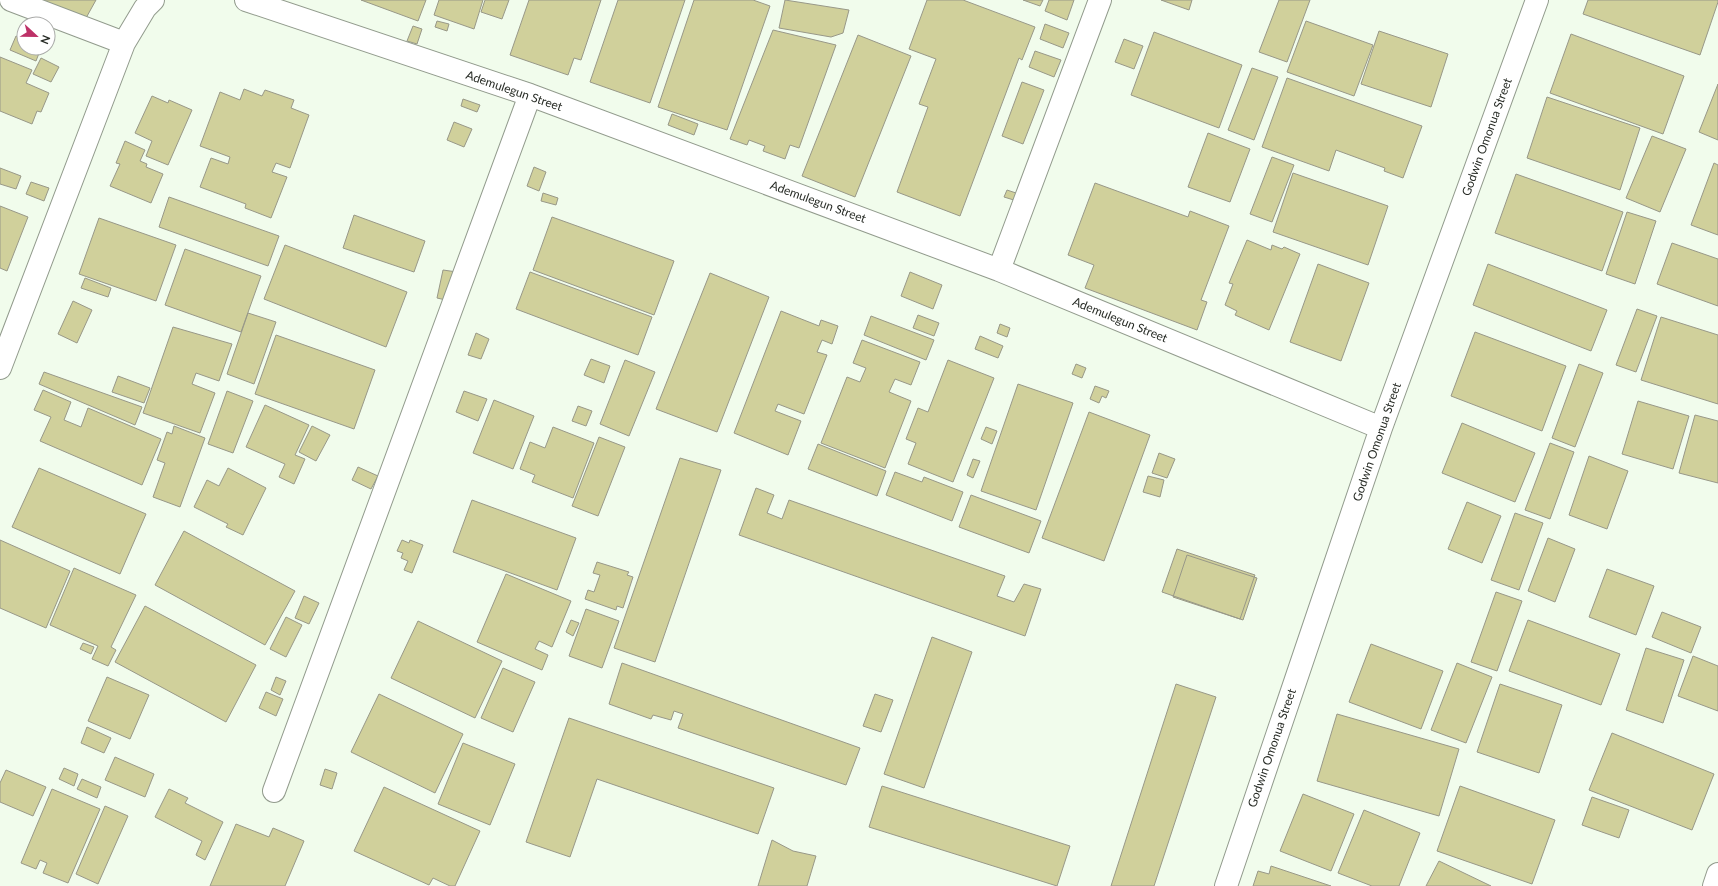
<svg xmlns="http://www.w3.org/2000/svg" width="1718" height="886" font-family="Lato,sans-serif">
<rect width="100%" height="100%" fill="#f1fcec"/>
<!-- building -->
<path fill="#d0d09b" stroke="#989888" d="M36 0H96L86 18Z
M361 0H426L418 21Z
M439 0H483L474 29 434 15Z
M485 0H509L502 19 481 12Z
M529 0H601L581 60 574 58 568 75 510 55Z
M618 0H685L650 103 590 82Z
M694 0H753L770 6 727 130 658 107Z
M785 0 849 10 843 33 831 37 779 28Z
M927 0H963L1035 27 1022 60 1019 58 960 216 897 192 928 107 919 104 936 59 909 49Z
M1023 0H1043L1040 6Z
M1049 0H1074L1067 20 1045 11Z
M1161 0H1192L1189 10Z
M1279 0H1310L1287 62 1259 52Z
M1588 0H1718V2L1700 55 1583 14Z
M437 21 449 24 447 31 435 27Z
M1306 21 1373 45 1354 96 1287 72Z
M1045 24 1069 33 1063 48 1040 39Z
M413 26 422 29 417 44 407 41Z
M773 30 836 45 799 148 790 145 785 159 763 151 765 146 749 140 747 145 730 139Z
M1379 31 1448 54 1431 107 1361 84Z
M1154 32 1242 65 1219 128 1131 95Z
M1571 34 1684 76 1663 134 1550 93Z
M858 35 911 56 855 197 802 176Z
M16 36 24 40V48H41L36 61 10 50Z
M1124 39 1143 46 1134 69 1115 62Z
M1035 51 1061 60 1054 77 1029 67Z
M0 57 32 70 26 83 49 93 41 112 37 111 32 124 0 111Z
M41 58 59 67 51 82 33 74Z
M1252 68 1278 77 1254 140 1228 130Z
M1287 78 1422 126 1403 178 1384 171 1385 168 1336 150 1329 171 1262 147Z
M1022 82 1044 90 1023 144 1002 136Z
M1718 84V140L1699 132Z
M244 89 262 96 265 90 294 100 291 108 309 115 290 168 276 163 272 172 287 177 271 218 245 208 246 204 200 187 211 158 228 164 230 157 200 146 220 92 240 100Z
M152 96 168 103 169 100 192 110 168 165 146 156 152 141 135 133Z
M1547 97 1640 128 1620 190 1527 158Z
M463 99 480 105 477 112 461 106Z
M672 114 698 124 694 135 668 125Z
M454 122 472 129 464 147 447 140Z
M1208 133 1250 149 1230 202 1188 187Z
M1652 136 1686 149 1660 212 1626 198Z
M125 141 145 150 140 161 147 164 146 167 163 174 151 203 110 186 120 164 116 163Z
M1272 157 1294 165 1272 222 1250 214Z
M1714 163 1718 165V235L1691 225Z
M534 167 546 172 539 191 527 186Z
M0 168 21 176 16 189 0 184Z
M1293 173 1388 206 1368 265 1273 232Z
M1516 174 1623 212 1602 271 1495 233Z
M31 182 49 188 44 201 26 194Z
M1095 183 1188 217 1190 211 1229 226 1201 300 1207 302 1197 330 1085 288 1094 265 1068 255Z
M1007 190 1019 194 1017 201 1004 197Z
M543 193 558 198 556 205 541 201Z
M169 197 279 236 268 266 159 227Z
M0 206 28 217 7 271 0 268Z
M1627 212 1656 221 1635 284 1606 274Z
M354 215 425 241 414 272 343 248Z
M552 217 674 261 654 315 533 270Z
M99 218 176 245 156 301 79 274Z
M1247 240 1271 250 1272 245 1282 249 1284 247 1300 254 1269 330 1235 315 1237 311 1225 305 1233 284 1229 283Z
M1672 243 1718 259V306L1657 284Z
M285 245 407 292 386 347 264 299Z
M185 249 261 276 241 332 165 305Z
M1318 264 1369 283 1341 361 1290 342Z
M1488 264 1607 310 1591 351 1473 305Z
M443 270 457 272 450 301 437 298Z
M530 272 652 317 638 355 516 309Z
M910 272 942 285 933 309 901 296Z
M710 273 769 297 717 432 656 409Z
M85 278 111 288 108 297 81 288Z
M73 301 92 310 77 343 58 334Z
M1637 309 1657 316 1636 372 1616 365Z
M781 311 819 326 821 320 838 326 832 344 822 340 817 352 827 355 804 414 778 404 775 411 801 421 788 455 734 433Z
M248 313 276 322 254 384 227 374Z
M918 315 939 323 934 336 913 328Z
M871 316 934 340 926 360 864 335Z
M1661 317 1718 335V404L1641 380Z
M1000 324 1010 328 1007 337 997 333Z
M173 327 232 344 219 381 196 373 192 384 215 393 200 433 143 413Z
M1475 332 1566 366 1542 431 1451 396Z
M476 333 489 339 481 359 468 355Z
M276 335 375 370 354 429 255 394Z
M980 336 1003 346 998 358 975 349Z
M862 340 920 362 911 385 895 379 889 392 911 401 885 468 821 443 847 377 860 382 866 368 853 363Z
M591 359 610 366 604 383 584 375Z
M625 360 655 372 629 436 600 424Z
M948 360 994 378 953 482 908 464 916 443 906 439 918 408 928 412Z
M1076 364 1086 368 1082 378 1072 374Z
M1579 364 1603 373 1575 447 1552 438Z
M44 372 142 407 135 425 39 384Z
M118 376 150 388 144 403 112 392Z
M1018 384 1073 403 1036 510 981 491Z
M1095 386 1109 391 1106 398 1102 396 1099 403 1090 399Z
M43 390 71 402 64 420 81 427 88 408 161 439 142 485 40 441 51 417 34 410Z
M227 391 253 401 233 453 208 444Z
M464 391 487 399 478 421 456 412Z
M494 400 534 416 513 469 473 453Z
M1638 401 1689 416 1673 469 1622 454Z
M265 405 309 425 295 455 305 459 294 484 279 477 285 464 246 447Z
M578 406 592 411 586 426 572 421Z
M1089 412 1150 435 1104 561 1042 538Z
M1695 415 1718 421V483L1679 473Z
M1462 423 1535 453 1515 502 1442 473Z
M174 426 205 438 180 507 153 497 165 463 157 460 167 432 172 434Z
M312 426 330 435 316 461 299 452Z
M553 427 594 443 573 498 532 482 535 475 520 469 530 442 545 448Z
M986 427 997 431 992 444 981 439Z
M599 437 625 447 598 516 572 506Z
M1550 443 1574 452 1550 519 1525 510Z
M818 444 886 471 877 496 808 469Z
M1159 453 1175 459 1167 478 1152 473Z
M1589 456 1628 471 1607 529 1569 515Z
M680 458 721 470 655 662 614 648Z
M973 459 980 461 973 478 967 475Z
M358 467 378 476 371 489 352 480Z
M39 468 146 514 120 574 12 527Z
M228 468 266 488 243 535 226 527 228 524 194 507 207 480 219 486Z
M895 472 922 482 924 477 963 492 952 521 886 495Z
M1148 476 1164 480 1160 497 1143 492Z
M756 488 774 495 767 513 782 519 789 500 1005 576 997 596 1014 602 1024 584 1041 589 1025 636 739 535Z
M971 495 1041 521 1029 553 959 527Z
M472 500 576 538 557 590 453 552Z
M1467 502 1501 516 1482 563 1448 549Z
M1515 513 1543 523 1519 590 1491 580Z
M184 531 295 591 265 645 155 585Z
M1548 538 1575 549 1555 602 1528 591Z
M0 540 70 571 46 628 0 608Z
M402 540 409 543 410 540 423 545 412 573 404 570 408 561 401 558 403 553 397 551Z
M1177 549 1255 575 1240 619 1162 592Z
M1187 555 1257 578 1243 620 1173 597Z
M597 562 629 572 627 575 633 577 623 608 617 606 616 610 585 599 588 590 594 592 600 575 593 573Z
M74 568 136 595 111 647 116 650 108 666 92 659 98 646 50 625Z
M1607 569 1654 586 1636 635 1589 617Z
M506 574 571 601 552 647 539 641 535 649 548 655 542 670 477 642Z
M1496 592 1522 601 1497 671 1471 662Z
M304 596 319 603 309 624 295 618Z
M145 606 256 665 226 722 115 662Z
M586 609 619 621 602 668 569 656Z
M1662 612 1701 627 1691 653 1652 637Z
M286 617 302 625 286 657 270 649Z
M571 620 579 623 573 636 566 632Z
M1528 620 1620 654 1601 705 1509 671Z
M418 621 502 661 475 718 391 678Z
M932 637 972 652 924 788 884 774Z
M83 643 94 647 91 654 80 649Z
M1371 644 1443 671 1421 729 1349 702Z
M1646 648 1684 660 1663 723 1626 710Z
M1693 656 1718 666V711L1678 696Z
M622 663 860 748 846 785 678 728 683 714 674 711 671 720 653 715 651 719 609 704Z
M1457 663 1492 677 1466 743 1431 730Z
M503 668 535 682 513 732 481 718Z
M107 677 149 695 130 739 88 721Z
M276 677 286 681 280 695 271 690Z
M1176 684 1216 697 1154 886H1111Z
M1500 684 1562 705 1539 773 1477 752Z
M266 692 283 699 276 716 259 708Z
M379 694 463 734 435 793 351 752Z
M875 694 893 700 881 732 863 726Z
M1337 714 1459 749 1439 816 1317 781Z
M569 718 774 788 758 834 597 779 570 857 526 842Z
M87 727 111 738 104 753 81 743Z
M1612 733 1714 774 1692 830 1589 790Z
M463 743 515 764 490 825 438 804Z
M115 757 154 774 145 797 105 780Z
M64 768 78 774 74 786 59 779Z
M325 769 337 773 332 789 320 785Z
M6 770 46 787 33 816 0 802V783Z
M82 779 101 787 97 798 77 789Z
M882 786 1070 846 1057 886 869 827Z
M1460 786 1555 820 1532 884 1437 851Z
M384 787 480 831 455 886H450L433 878 429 885 354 851Z
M52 789 100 809 68 883 43 873 47 863 40 860 36 869 21 863Z
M169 789 188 798 185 803 223 822 205 860 196 855 202 841 155 817Z
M1303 794 1354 814 1331 871 1280 851Z
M1592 797 1629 810 1619 838 1582 825Z
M105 806 128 816 98 884 76 874Z
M1364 810 1420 833 1399 886H1372L1338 873Z
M236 824 269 837 273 828 304 841 285 886H210Z
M772 840 793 851 816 856 807 886H758Z
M1439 861 1491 886H1426Z
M1271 866 1331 886H1253L1258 871 1269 874Z"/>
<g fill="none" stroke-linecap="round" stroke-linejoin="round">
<!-- minor casing -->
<g stroke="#929b8d" stroke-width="24">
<path id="minor" d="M11 0 124 43
M246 0 530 95 999 270 1381 428
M999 270 1100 0
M0 368 124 43 145 8 153 0
M274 791 530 95
M1226 886 1381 428 1537 0
M1714 886 1718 874"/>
</g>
<!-- minor -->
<use href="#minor" stroke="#fff" stroke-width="22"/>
</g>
<g text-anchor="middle" stroke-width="3" stroke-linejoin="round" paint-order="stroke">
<!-- street labels -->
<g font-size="12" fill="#272b25" stroke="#fff">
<text transform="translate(514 91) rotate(19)" y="4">Ademulegun Street</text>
<text transform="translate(1487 137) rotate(-70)" y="4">Godwin Omonua Street</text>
<text transform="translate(818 202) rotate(20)" y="4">Ademulegun Street</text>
<text transform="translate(1120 320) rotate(22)" y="4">Ademulegun Street</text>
<text transform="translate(1377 442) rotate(-71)" y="4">Godwin Omonua Street</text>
<text transform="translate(1272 748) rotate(-71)" y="4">Godwin Omonua Street</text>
</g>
</g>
<!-- north arrow -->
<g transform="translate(36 36) rotate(112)"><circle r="19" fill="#ffffff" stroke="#a9aaa8"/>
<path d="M0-3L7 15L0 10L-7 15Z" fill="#bd3167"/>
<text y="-6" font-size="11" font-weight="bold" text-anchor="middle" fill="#272b25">N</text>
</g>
</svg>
